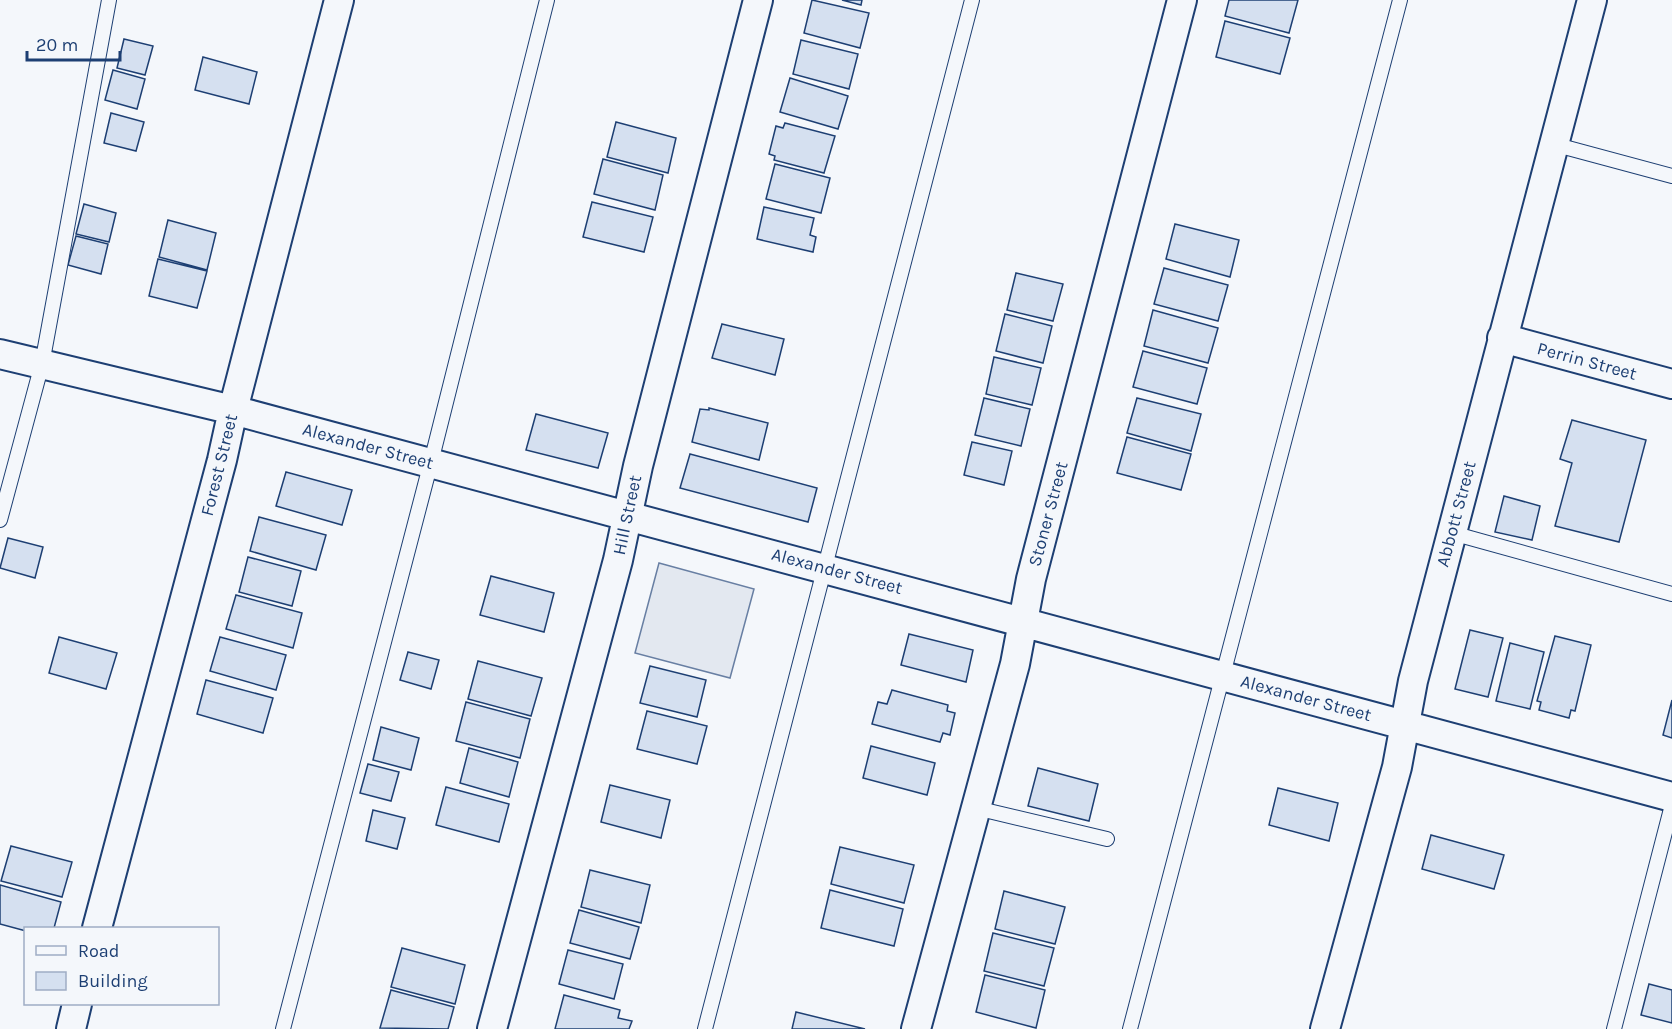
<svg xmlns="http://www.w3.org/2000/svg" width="1672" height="1029" font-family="Karla,sans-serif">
<rect width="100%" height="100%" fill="#f4f7fb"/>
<!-- parking -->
<path fill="#e3e8f0" stroke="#687fa3" stroke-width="1.5" d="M659 563 754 589 730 678 635 653Z"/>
<!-- building -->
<path fill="#d5e0f0" stroke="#1d3f73" stroke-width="1.5" d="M812 0 869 13 860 48 804 33Z
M842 0H862L861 5Z
M1229 0H1298L1289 33 1225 16Z
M1225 21 1290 38 1280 74 1216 57Z
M124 39 153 46 145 75 117 68Z
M801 40 858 54 849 89 793 74Z
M203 57 257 72 249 104 195 90Z
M113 70 145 79 137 109 105 100Z
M790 78 848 96 838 129 780 112Z
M111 113 144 122 136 151 104 143Z
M616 122 676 138 668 173 607 157Z
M785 123 835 136 824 173 774 160 775 156 769 154 776 126 783 128Z
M603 159 663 175 655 210 594 194Z
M775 164 830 178 821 213 766 199Z
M592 202 653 217 644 252 583 237Z
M84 204 116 213 109 242 76 234Z
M764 207 814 218 810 235 816 237 813 252 757 239Z
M168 220 216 233 207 270 159 257Z
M1175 224 1239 240 1230 277 1166 259Z
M76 236 108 244 101 274 68 265Z
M158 259 207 271 197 308 149 296Z
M1164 268 1228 285 1218 321 1154 304Z
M1016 273 1063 284 1053 321 1007 310Z
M1153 310 1218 328 1208 363 1144 346Z
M1005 314 1052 326 1043 363 996 351Z
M722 324 784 339 775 375 712 358Z
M1143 351 1207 368 1197 404 1133 387Z
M994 357 1041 368 1032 405 986 394Z
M984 398 1030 409 1021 446 975 435Z
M1137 398 1201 414 1191 451 1127 433Z
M709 408 768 423 759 460 692 442 700 409 709 410Z
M536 414 608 433 598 468 526 450Z
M1572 420 1646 440 1619 542 1555 526 1572 463 1560 459Z
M1127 437 1191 454 1181 490 1117 473Z
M972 442 1012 451 1004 485 964 475Z
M690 454 817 488 808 522 680 488Z
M286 472 352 490 342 525 276 506Z
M1504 496 1540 506 1532 540 1495 532Z
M259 517 326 535 316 570 250 551Z
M8 538 43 547 35 578 0 568Z
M248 557 301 571 292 606 239 592Z
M491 576 554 593 544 632 480 615Z
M236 595 302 613 293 648 226 629Z
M1470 630 1503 638 1488 697 1455 689Z
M909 634 973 650 966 682 901 665Z
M1555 636 1591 645 1575 711 1571 710 1569 718 1539 710 1541 702 1537 701Z
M59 637 117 653 106 689 49 673Z
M220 637 286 655 276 690 210 671Z
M1510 643 1544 652 1530 709 1496 701Z
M408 652 439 660 431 689 400 680Z
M478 661 542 678 531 716 468 699Z
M650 666 706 680 697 717 640 703Z
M206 680 273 698 263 733 197 714Z
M892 690 948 705 947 711 955 713 950 735 943 733 940 742 872 724 878 702 887 704Z
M1672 700V738L1663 735Z
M466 702 530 719 520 758 456 741Z
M647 711 707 726 697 764 637 749Z
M381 727 419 738 411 770 373 760Z
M871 746 935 763 927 795 863 778Z
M469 748 518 762 509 797 460 783Z
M368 764 399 772 391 801 360 793Z
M1038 768 1098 784 1089 821 1028 806Z
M610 785 670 800 661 838 601 822Z
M446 787 509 804 499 842 436 825Z
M1278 788 1338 803 1329 841 1269 825Z
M373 810 405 818 397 849 366 841Z
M1431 835 1504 855 1494 889 1422 869Z
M11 846 72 862 62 897 1 881Z
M840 847 914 865 904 903 831 884Z
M590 870 650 885 641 923 581 907Z
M0 885 61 902 54 928H26V931L0 924Z
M830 890 903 909 894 946 821 928Z
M1004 891 1065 907 1055 944 995 929Z
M579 910 639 927 630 959 570 943Z
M993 933 1054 948 1044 986 984 971Z
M402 948 465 965 455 1004 391 987Z
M568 950 623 964 614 999 559 984Z
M985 975 1045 990 1036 1028 976 1012Z
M1649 984 1672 990V1023L1641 1015Z
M391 990 454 1007 448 1029 380 1028Z
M564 995 620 1010 618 1018 632 1021 629 1029H555Z
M796 1012 865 1029H792Z"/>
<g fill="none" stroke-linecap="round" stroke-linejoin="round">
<!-- lane casing -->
<g stroke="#1d3f73" stroke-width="16">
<path id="lane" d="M1553 144 1672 176
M0 520 42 364 109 0
M1452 533 1672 594
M976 808 1107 839
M283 1029 431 462 547 0
M705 1029 972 0
M1130 1029 1400 0
M1614 1029 1672 805"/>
</g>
<!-- street casing -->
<g stroke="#1d3f73" stroke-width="32">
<path id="street" d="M1502 338 1672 384
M0 354 233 410 1672 797
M97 928 222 460 233 410 339 0
M71 1029 77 1004
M492 1029 618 560 638 466 758 0
M916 1029 1015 664 1031 579 1182 0
M1325 1029 1397 767 1413 681 1592 0"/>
</g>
<!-- lane -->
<use href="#lane" stroke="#f4f7fb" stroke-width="14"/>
<!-- street -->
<use href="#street" stroke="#f4f7fb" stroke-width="28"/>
</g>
<g text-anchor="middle" stroke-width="4.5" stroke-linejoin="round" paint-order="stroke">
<!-- street labels -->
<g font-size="18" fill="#1d3f73" stroke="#f4f7fb">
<text transform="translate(1587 361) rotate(15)" y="6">Perrin Street</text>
<text transform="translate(368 446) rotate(15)" y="6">Alexander Street</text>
<text transform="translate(219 465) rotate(-76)" y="6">Forest Street</text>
<text transform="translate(1048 514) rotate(-75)" y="6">Stoner Street</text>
<text transform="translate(1456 514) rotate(-75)" y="6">Abbott Street</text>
<text transform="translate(627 515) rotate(-78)" y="6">Hill Street</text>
<text transform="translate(837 571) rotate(15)" y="6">Alexander Street</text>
<text transform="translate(1306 698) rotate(15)" y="6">Alexander Street</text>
</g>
</g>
<!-- legend -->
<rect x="24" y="927" width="195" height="78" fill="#f4f7fb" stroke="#9eadc5" stroke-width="1.5"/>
<rect x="36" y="946" width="30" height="9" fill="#f4f7fb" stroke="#9eadc5" stroke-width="1.5"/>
<text x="78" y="957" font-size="18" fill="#1d3f73">Road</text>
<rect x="36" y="972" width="30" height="18" fill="#d5e0f0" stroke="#9eadc5" stroke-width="1.5"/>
<text x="78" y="987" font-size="18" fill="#1d3f73">Building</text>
<!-- scale -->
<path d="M27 51v9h93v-9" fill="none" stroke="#1d3f73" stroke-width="3"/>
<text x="36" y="51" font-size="18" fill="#1d3f73" stroke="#f4f7fb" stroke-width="4.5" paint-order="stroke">20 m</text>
</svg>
